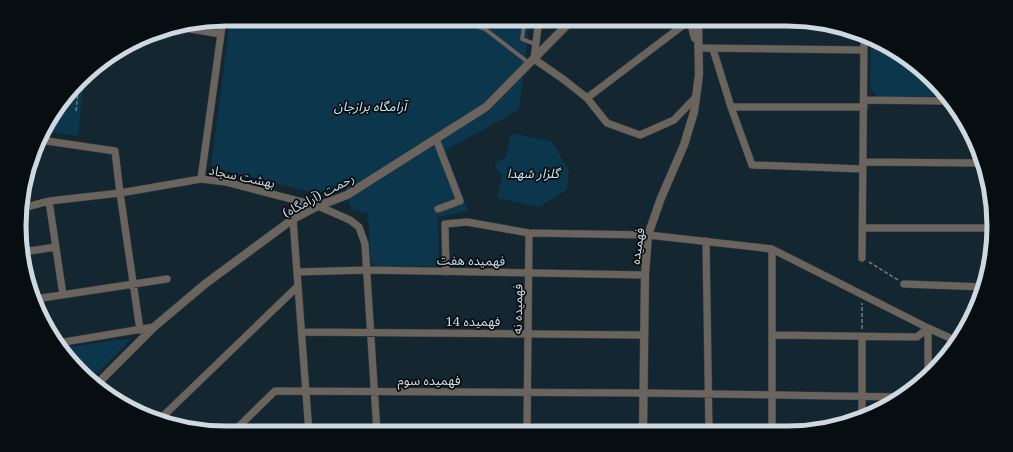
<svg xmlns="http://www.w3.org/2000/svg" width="1013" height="452" font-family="'Noto Serif','Noto Sans Arabic',serif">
<rect width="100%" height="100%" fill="#142630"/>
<!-- green -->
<path fill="#0c364c" d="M230 19H530L519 110 446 150 468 211 438 217 439 265 438 266H375L371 262 368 214 351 209 346 189 315 193 211 167Z
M871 40 924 71 943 96H876L870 89Z
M84 77 78 136 43 131 47 122Z
M511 133 552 142 569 171 567 190 539 207 497 198 502 177 494 164 506 157Z
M132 338 89 381 62 348Z"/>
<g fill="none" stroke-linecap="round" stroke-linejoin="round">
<!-- service casing -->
<g stroke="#32424c" stroke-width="4.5">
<path id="service" d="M456 19 485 29 529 63
M525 19 522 39 535 44"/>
</g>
<!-- minor casing -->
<g stroke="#32424c" stroke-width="8">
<path id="minor" d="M539 19 534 59 563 79 587 98 607 123 640 135 674 120 696 97
M178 27 221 34
M698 48 864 50
M713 49 731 107 752 165 863 169
M587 98 690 20
M864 100 947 101
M731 107H864
M436 139 460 201 438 209
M40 140 115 151 120 193 140 330
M863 162 980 163
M201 179 223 19
M49 201 63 295
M23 208 49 201 120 193 201 179 226 182 318 206 350 220 359 227 365 244 377 433
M293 219 309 433
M863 228H991
M706 241 709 432
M23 252 56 247
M862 258 864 36
M297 272 367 270 645 275
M446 272 445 224 467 222 529 233
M904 284 984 287
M35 299 167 279
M928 328V374
M302 332 644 335
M772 335 917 337 928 328
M58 343 154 327
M862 418V337
M158 421 298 286
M772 431V249
M527 432 529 233 648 235 772 249 928 328 959 342
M232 433 275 391 644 393 901 397"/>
</g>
<!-- tertiary casing -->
<g stroke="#32424c" stroke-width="9">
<path id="tertiary" d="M690 19 695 38
M96 385 154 327 205 284 293 219 318 206 347 195 486 107 567 25 576 19
M643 432 645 275 648 235 661 198 684 145 694 112 699 75 698 19"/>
</g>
<!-- path -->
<path stroke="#6d7c85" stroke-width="1.5" stroke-dasharray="4 2" stroke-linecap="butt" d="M76 111 79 83
M869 262 898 280
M862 329V303"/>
<!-- service -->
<use href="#service" stroke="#6b645d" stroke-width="3.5"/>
<!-- minor -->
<use href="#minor" stroke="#6b645d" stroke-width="7"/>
<!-- tertiary -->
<use href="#tertiary" stroke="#6b645d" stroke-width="8"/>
</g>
<g text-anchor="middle" stroke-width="3.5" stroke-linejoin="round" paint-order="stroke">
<!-- park labels -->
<g font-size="13" font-style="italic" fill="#cee5f3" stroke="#070e12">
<text x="370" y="111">آرامگاه برازجان</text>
<text x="533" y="178">گلزار شهدا</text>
</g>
<!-- street labels -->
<g font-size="13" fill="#cdd8df" stroke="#070e12">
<text transform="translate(242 176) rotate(12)" y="5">بهشت سجاد</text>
<text transform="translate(318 195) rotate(-28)" y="5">رحمت (آرامگاه)</text>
<text transform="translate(637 246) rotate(-82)" y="5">فهمیده</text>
<text transform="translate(471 260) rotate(1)" y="5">فهمیده هفت</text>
<text transform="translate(517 309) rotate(-89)" y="5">فهمیده نه</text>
<text x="473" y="326">فهمیده 14</text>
<text x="429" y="385">فهمیده سوم</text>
</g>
</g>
<!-- crop -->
<path d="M0 0H1013V452H0ZM226 26H787A200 200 0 0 1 987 226V226A200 200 0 0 1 787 426H226A200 200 0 0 1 26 226V226A200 200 0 0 1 226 26Z" fill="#070e12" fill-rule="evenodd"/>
<path fill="none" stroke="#cdd8df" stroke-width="5" d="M226 26H787A200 200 0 0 1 987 226V226A200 200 0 0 1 787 426H226A200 200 0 0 1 26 226V226A200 200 0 0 1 226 26Z"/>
</svg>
